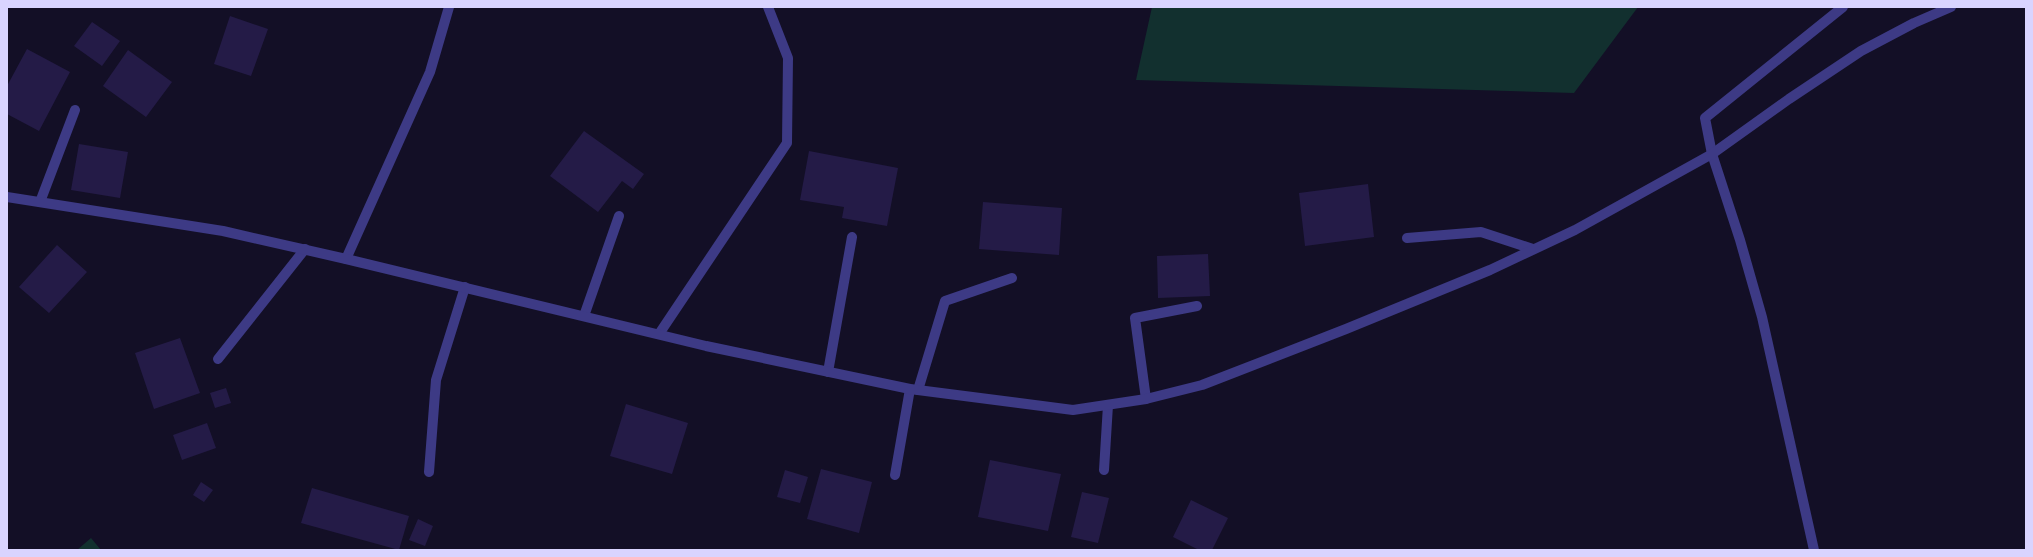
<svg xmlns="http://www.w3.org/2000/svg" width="2033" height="557" font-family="'Noto Sans',sans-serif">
<rect width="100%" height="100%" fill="#130f26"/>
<!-- green -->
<path fill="#12302f" d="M1152 7H1638L1574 93 1136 80Z
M91 538 101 550H77Z"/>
<!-- building -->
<path fill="#241b47" d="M230 16 268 29 251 76 214 64Z
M92 22 120 41 102 66 74 46Z
M27 49 70 72 39 131 7 114V86Z
M128 50 172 82 146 117 103 86Z
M584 131 644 174 633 189 622 181 598 212 550 176Z
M79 144 128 152 120 198 71 190Z
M809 151 898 168 887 226 842 218 844 207 800 200Z
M1368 184 1374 237 1305 246 1299 193Z
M983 202 1062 208 1059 255 979 249Z
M57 245 87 272 49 313 19 287Z
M1208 254 1210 296 1158 298 1157 256Z
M180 338 200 393 154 409 135 353Z
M226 388 231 403 215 408 210 393Z
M626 404 688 423 672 474 610 456Z
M207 423 216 448 182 460 173 435Z
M990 460 1061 474 1048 531 978 517Z
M821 469 872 482 859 533 807 519Z
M785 470 808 477 800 503 777 497Z
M201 482 213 490 204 502 193 495Z
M312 488 409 516 399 550 301 523Z
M1082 492 1109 498 1098 543 1071 537Z
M1191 500 1228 518 1212 550H1199L1173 537Z
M418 519 433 526 425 546 409 540Z"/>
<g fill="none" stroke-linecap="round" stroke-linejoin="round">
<!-- service -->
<path stroke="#3d3a85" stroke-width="10" d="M1712 154 1705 118 1843 7
M40 202 75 110
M1407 238 1481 232 1533 249
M584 316 619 216
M659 334 787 143 788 58 768 7
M218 359 305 249
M828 372 852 237
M918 390 945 301 1012 278
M1146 399 1135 318 1197 306
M1104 470 1108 405
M429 472 436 380 465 287
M895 475 910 389"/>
<!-- minor -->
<path stroke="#3d3a85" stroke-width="10" d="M1712 154 1740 240 1762 317 1814 550
M346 259 430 72 449 7"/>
<!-- tertiary -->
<path stroke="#3d3a85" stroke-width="10" d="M7 197 223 231 346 259 706 346 910 389 1073 410 1146 399 1202 385 1346 329 1490 270 1575 230 1712 154 1789 99 1861 51 1914 23 1951 7"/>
</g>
<!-- border -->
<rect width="2033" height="557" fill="none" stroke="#d9d4ff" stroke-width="16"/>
</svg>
